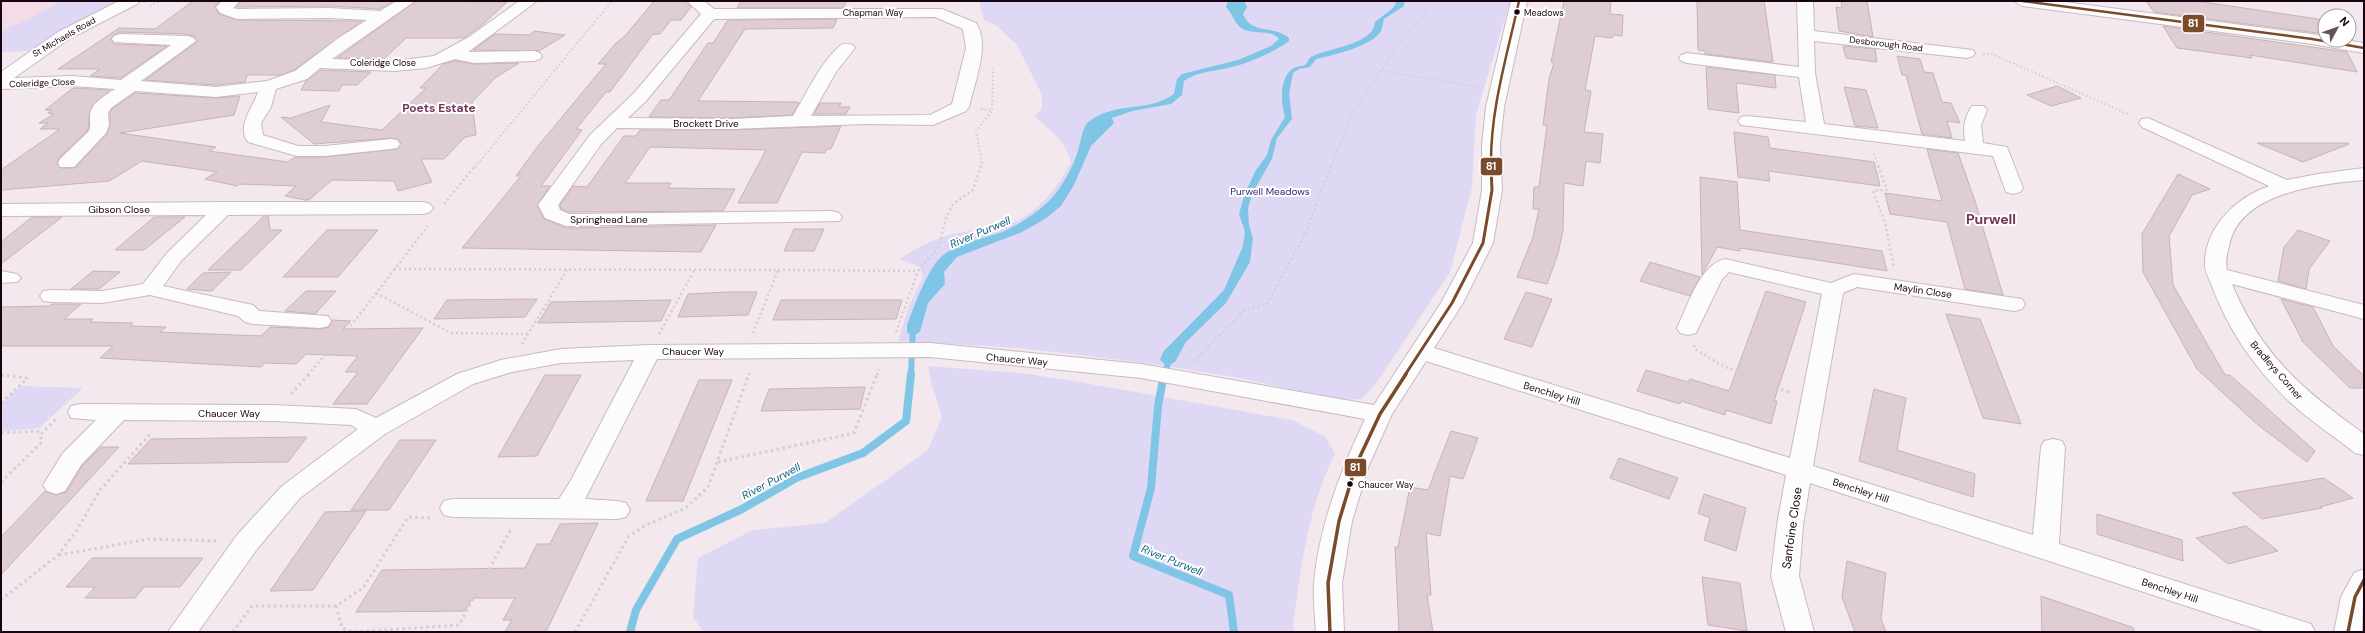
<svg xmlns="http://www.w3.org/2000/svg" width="2365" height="633" font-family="'DM Sans',sans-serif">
<rect width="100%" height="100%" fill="#f2e8ed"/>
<!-- built -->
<path fill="#f4dce7" d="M1 1H61L36 15 1 31Z"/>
<!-- green -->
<path fill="#dfd8f5" d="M61 1H127L29 51 1 52V31L36 15Z
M979 1H1510L1476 115 1472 187 1450 272 1377 382 1362 399 1339 400 1240 378 1147 363 1019 348 898 341 909 306 923 277 920 267 900 259C920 245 940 236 964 232 977 229 991 229 1004 226 1035 217 1057 189 1071 162 1066 141 1051 131 1035 117L1042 108V95L1017 45 997 26 984 20Z
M928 366 1021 373 1073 381 1292 420 1326 437 1335 454C1308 507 1301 566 1293 625L1294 632H704L693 617 698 558 753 530 825 523 928 450 942 417 931 382Z
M20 386 83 388 39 428 1 431V404Z"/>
<!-- water -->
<path fill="#7fc5e5" d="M1228 1H1244L1247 7 1243 14C1251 35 1275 25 1289 38V41C1271 54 1244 65 1223 69 1209 72 1197 72 1184 81L1182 95 1171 104 1132 111 1112 118 1114 123 1091 146 1074 185 1061 206 1045 219 1022 232 957 257 944 272 945 284 928 303 920 332 912 336 907 332V325C914 307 927 270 941 257 956 243 983 239 1002 232 1019 225 1035 214 1048 202 1062 188 1074 166 1079 147 1082 137 1082 126 1091 120 1116 102 1150 112 1174 94L1177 79 1182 74 1238 60 1271 46 1279 39C1273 29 1254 35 1243 29 1234 24 1233 14 1226 7Z
M1394 1H1404V6L1384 19C1383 23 1382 28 1381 31 1371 47 1333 55 1316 59L1310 67 1299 69 1293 73 1289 94 1292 119 1277 138 1272 159 1253 192 1248 208 1249 225 1253 238 1250 262 1226 303 1186 342 1175 362 1167 366 1160 360 1163 352 1224 290 1243 246 1245 232 1239 214 1245 193 1256 170 1267 155 1271 140 1285 117C1281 104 1279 79 1292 69 1295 66 1303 67 1306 64 1308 62 1308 59 1311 57 1327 48 1374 45 1375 22L1393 8 1396 3Z"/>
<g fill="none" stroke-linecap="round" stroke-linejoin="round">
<!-- stream-far1 -->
<path stroke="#7fc5e5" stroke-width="6" d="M911 375 913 328
M1164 375 1170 358"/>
<!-- stream -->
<path stroke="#7fc5e5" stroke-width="8" d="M1164 374 1158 406 1151 488 1133 556 1229 595 1234 632
M630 632 636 610 677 539 742 509 796 478 863 453 906 421 911 374"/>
</g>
<!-- building -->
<path fill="#deced3" stroke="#c7b3b8" d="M193 1H220L215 7 219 14 237 20 362 21 294 70 281 75H247L245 82 216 85 145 80 197 42 195 37 188 34 120 32 114 35 111 40 114 44 167 46 121 78 90 76 100 69H58L119 28 155 29Z
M242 1H394L380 9 330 6 236 7Z
M416 1 507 2 481 26 464 38H406L384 59 337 58Z
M654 1H686L691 7 681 20H671L660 34H653L610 92H606L576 129 582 130 541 186H550L537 206 544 219 566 228 716 225 701 252 462 248 521 176H516L538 146 606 64H598L616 43 625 36Z
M741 1H847L843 8H737Z
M1564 1H1611L1610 14 1623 15 1622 36 1613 35 1612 38 1595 36 1585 90 1591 91 1584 132 1603 134 1600 163 1586 161 1583 186 1564 183 1563 230 1558 254 1547 284 1517 277 1533 237 1539 209H1533L1534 187H1539L1547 125H1543L1549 79 1554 63 1551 62Z
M1697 1H1764L1773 62 1705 54V51L1698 50Z
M1841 1H1867L1873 37 1839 31 1836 7 1842 8Z
M2146 1H2196L2325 20V34L2154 12Z
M837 19 833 28 745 29 698 101 798 102 799 103 792 115 731 118 649 117 661 100H669L708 43H713L728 20Z
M2163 26 2347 52 2357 72 2250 55 2252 58 2177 48Z
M534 31 565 35 539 51 473 50 495 34 530 35Z
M1843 46 1875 49 1877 62 1846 58Z
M1897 56 1920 59 1924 72 1933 73 1942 102 1951 103 1960 123 1947 121 1952 138 1922 134 1906 75H1902Z
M455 61 474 64 519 63 495 78 472 102 476 135 465 137 444 159H421L432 182 398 191 394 181 332 180 309 200H305L285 196 296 186 239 184 237 186 205 179 217 172 142 161 109 181 1 190V170L60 129H40L48 123H39L54 114 48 113 52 110H45L73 88 110 90 92 106 89 115 88 130 59 158 57 164 60 168H75L107 134 110 125V113L112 109 135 93 216 98 240 96 234 115 120 133 216 147 209 151 288 162 295 157H325L397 149 401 143 397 139 391 138 314 144 281 117 291 118 330 105 321 122 382 130 426 88H420L443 64Z
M1706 67 1775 75 1776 88 1736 83 1739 113 1708 109Z
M321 70 371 72 357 85H342L339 91 301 90 306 81Z
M2057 86 2081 98 2051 106 2027 95Z
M1844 87 1866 90 1878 128 1855 126Z
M820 103H841L839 107H850L846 114H814Z
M841 126 831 149H827L825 153 802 152 777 203H738L766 150 650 147 625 183H671L668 188 735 189 723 211 569 212 561 209 560 205 573 186 587 187 624 136H636L640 130H731Z
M1734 132 1768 137 1770 148 1874 162 1880 186 1768 171 1770 181 1738 177Z
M2257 143H2348L2349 144 2303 162Z
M1927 149 1958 153 1975 201 2003 295 1965 289 1947 222 1890 214 1885 193 1942 201Z
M2178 174 2210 189 2192 195 2169 236 2173 285 2225 375H2230L2315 451 2307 462 2258 425 2197 369 2143 272 2142 234Z
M1700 177 1737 182 1740 230 1882 251 1887 271 1740 248V251L1717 247 1702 275Z
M264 216H268L270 230H282L241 270H208Z
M32 217H62L1 264V242Z
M154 217H185L144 250H115Z
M794 229H824L814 251H784Z
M327 230H378L338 277H283Z
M2298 230 2330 241 2309 269 2306 289 2278 281 2284 247Z
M1650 262 1700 277 1690 296 1640 281Z
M93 271 120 272 99 289H71Z
M231 272 212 291 187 289 203 273Z
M306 291H336L315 314 285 311Z
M1766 291 1806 302 1774 401H1777L1771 424 1726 410 1725 415 1681 401 1680 404 1637 391 1646 370 1688 382 1690 379 1729 391Z
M728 292H757L748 315 678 317 688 294Z
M1526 292 1552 299 1532 347 1504 339Z
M537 299 525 317 434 319 447 300Z
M2281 299 2313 307 2333 346 2364 376V388H2350L2303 342Z
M671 300 661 321 538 323 551 302Z
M781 300H902L896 319 773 320Z
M53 304H81L64 319H93L90 322 133 323 130 326 166 327 160 332 261 336 270 327 320 329 329 327 332 320 351 321 343 329 423 328 367 404H333L358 372H345L358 356 306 354 296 364 265 363 261 367 100 358 113 346H1V307L49 306Z
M1946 314 1980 319 2021 424 1983 418Z
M545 375H581L537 456 498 457Z
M699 380H732L683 501H646Z
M865 387 860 409 761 411 769 389Z
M1874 389 1906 398 1897 450 1975 474 1973 497 1859 461Z
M1451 431 1478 438 1463 479 1450 476 1440 536 1426 533 1431 595H1427L1433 632H1399L1395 547H1398L1410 487 1428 490Z
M307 437 288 462 128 464 151 439Z
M400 440H436L389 510H351Z
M101 447H119L1 575V537L45 491 56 495 66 492 82 466Z
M1619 458 1678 478 1669 499 1610 478Z
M2324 478 2353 498 2320 507 2322 508 2262 519 2232 493Z
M1704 494 1746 508 1736 551 1704 540 1710 518 1698 513Z
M366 511 313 590 270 591 325 512Z
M2097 514 2182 540 2183 561 2097 534Z
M598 523 546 632H505L512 620H503L515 598H472L465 611 356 612 382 570 525 568 537 544H550L560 524Z
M2246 526 2278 551 2228 564 2196 538Z
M92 558H203L180 587H144L135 598H85L95 587H66Z
M1847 561 1886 573 1881 619 1886 632H1855L1842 597Z
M1702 577 1740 583 1747 631 1708 625Z
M2041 596 2134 628 2133 632H2042Z"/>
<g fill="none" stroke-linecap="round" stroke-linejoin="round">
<!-- minor casing -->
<g stroke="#cbb9c2" stroke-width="2">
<path id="minor" d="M119 1H140L137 4 69 39 14 78 72 76 121 80 171 45 114 42 112 39 114 36 120 34 188 36 194 38 196 41 141 81 216 87 267 81 295 71 340 37 367 20 330 18 237 19 220 13 216 7 222 1H240L233 8 238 9 330 8 380 11 397 1H415L332 59 395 61 434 56 469 37 519 1H537L468 52 534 51 540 53 542 56 540 59 534 61 474 63 455 59 426 68 395 71 320 68 307 79 276 89 271 107 261 123 263 135 298 146H325L391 139 397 140 400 144 397 148 391 149 325 156H297L248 142C236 126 253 108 258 92L216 97 135 91 111 108 108 113 109 125 106 133 74 167H60L58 163 60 159 89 131C91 125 90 121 90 115 91 103 106 95 115 89L72 86 1 89V72L58 32Z
M687 1H704L714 9H942L976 23C991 45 974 83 969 107L966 111 933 125 866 124 731 129 617 128 602 143 558 205 560 210 569 214 832 211 839 213 842 217 839 221 566 226 545 218 538 205 590 135 634 93 701 14ZM935 17 963 29 966 48 952 104 930 115 811 116 836 72 855 48 853 45C848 44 844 43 841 45 821 61 806 95 793 116L731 119 628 118 646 101 714 19Z
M1511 1H1527L1504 107 1500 145 1502 190 1493 243 1463 303 1434 348 1790 458 1822 294 1729 272 1722 279 1696 333 1688 335 1680 333 1677 328C1688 306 1699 265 1725 259L1831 283 1854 274 2022 299 2025 304 2022 309 2014 311 1857 287 1843 293 1813 466 2033 535 2041 447 2044 441 2053 439 2062 441 2065 447 2059 544 2311 624 2315 632H2266L1810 483 1803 525 1799 576 1814 632H1786L1771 576 1777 525 1786 475 1426 361 1392 414 1369 465 1352 521 1342 583 1344 632H1316C1315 616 1313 599 1314 583 1319 526 1341 470 1365 419L1141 378 930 357 657 359 585 499 617 501 626 503 630 510 626 517 617 519 453 517 444 515 440 508 444 501 453 499H559L571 480 634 360 561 363 512 372 473 384 385 434 300 498 257 549 198 632H168L237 535 282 486 358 429 351 425 273 421 124 420 81 465 65 491 56 494 47 491 43 485 63 453 96 420 71 418 68 412 71 406 80 404 273 405 356 409 376 418 457 374 501 360 561 349 649 345 930 343 1141 364 1374 405 1441 303 1473 243 1482 190V145L1486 107Z
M1797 1H1813L1814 31 1973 50 1975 53 1973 56 1967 58 1814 41 1815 73 1824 124 1965 141C1963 128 1964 118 1972 106H1984L1987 110 1981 125 1983 143 2007 147 2023 188 2020 192 2013 194 2006 192 1993 156 1741 125 1738 121 1741 117 1747 116 1806 122 1799 77 1687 63 1681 61 1679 58 1681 55 1687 53 1799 67Z
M2014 1H2057L2312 34 2325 36V40H2345L2364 43V53L2312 44 2022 6Z
M2148 118 2287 180 2318 174 2364 168V180C2320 184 2239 192 2229 246 2227 254 2225 262 2227 270L2364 305V319L2232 284C2261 355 2304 391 2364 434V455L2355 453C2334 436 2310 421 2291 403 2256 370 2228 330 2212 286 2209 278 2204 270 2205 262 2206 226 2237 197 2269 186L2142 127 2139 123 2142 119Z
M224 202H423L430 204 433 208 430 212 423 214 228 215 181 261 163 286 253 305 259 311 328 316 331 321 328 326 320 328 253 324 245 322 238 316 150 295 102 303 51 302 43 301 40 296 43 291 51 290 102 291 143 284 167 253 206 215 1 216V204Z
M1 271 17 274 21 278 17 282 1 283Z
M2364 569 2362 632H2334L2341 597 2354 573Z"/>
</g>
<!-- path-far2 -->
<path stroke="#d3cfd1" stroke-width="2" stroke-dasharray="1.5 2.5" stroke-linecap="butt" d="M150 6 160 1
M1983 54H1992L2130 115
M1381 71 1479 87
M981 109 992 111
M1874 154 1879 167
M475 167 612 1
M981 167 982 163 976 131 992 111 993 68
M1331 167 1351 116 1398 45 1435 1"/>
<!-- path-far1 -->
<path stroke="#d3cfd1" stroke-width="2.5" stroke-dasharray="2 3" stroke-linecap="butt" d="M1878 166 1887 190 1873 191 1885 223 1894 268
M444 204 475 166
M394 269 778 270 753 333
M778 270 918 271
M376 293 451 333 528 334
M896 332 918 271 939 246 946 218 953 204 973 190 981 166
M659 334 695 269
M522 344 567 270
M1694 345 1695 349 1723 366 1745 375
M1194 361 1243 311 1267 304 1305 234 1331 166
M308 375 357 318 428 226
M749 375 750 371
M877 375 879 369"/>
<!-- path -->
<path stroke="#d3cfd1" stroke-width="3" stroke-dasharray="2.5 3.5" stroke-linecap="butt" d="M1742 374 1791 393
M1 375 28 378
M291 394 309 374
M1 403 28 378
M1 433 37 431 40 435
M718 462 854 433 877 374
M1 482 42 442 40 435 58 417
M59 555 149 539 218 541
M1 600 58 555 77 530 100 490 152 432
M336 606 342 628 353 632 459 625 511 529
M233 632 252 606H336L363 588 408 517 433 518
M575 632 629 536 646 525 686 508 708 487 749 374"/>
<!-- minor -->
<use href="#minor" fill="#fdfcfc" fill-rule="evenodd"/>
<!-- bus-1-far2 casing -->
<g stroke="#fff" stroke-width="5">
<path id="bus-1-far2" d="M2022 1 2312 39 2364 48
M1491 167C1490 110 1507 56 1519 1"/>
</g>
<!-- bus-1-far1 casing -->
<g stroke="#fff" stroke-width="6">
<path id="bus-1-far1" d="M1405 375 1452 303 1483 243 1492 190 1491 166"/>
</g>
<!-- bus-1 casing -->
<g stroke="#fff" stroke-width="6">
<path id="bus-1" d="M1330 632 1328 583 1339 521 1356 465 1380 414 1406 374
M2348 632 2355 597 2364 580"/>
</g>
<!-- bus-1-far2 -->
<use href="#bus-1-far2" stroke="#7a4b2a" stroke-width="2.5"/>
<!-- bus-1-far1 -->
<use href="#bus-1-far1" stroke="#7a4b2a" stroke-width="3"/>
<!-- bus-1 -->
<use href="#bus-1" stroke="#7a4b2a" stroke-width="3.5"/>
</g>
<!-- markers -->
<g fill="#1a0310" stroke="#fff" stroke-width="1.5">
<circle cx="1517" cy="12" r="3.5"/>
<circle cx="1350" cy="484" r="3.5"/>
</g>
<g text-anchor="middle" stroke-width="4" stroke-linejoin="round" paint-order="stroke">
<!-- bus labels -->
<g font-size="9" fill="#1a0310" stroke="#fff" text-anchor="start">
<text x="1524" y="16">Meadows</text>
<text x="1358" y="488">Chaucer Way</text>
</g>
<!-- far-street labels -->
<g font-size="9" fill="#1a0310" stroke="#fff">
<text x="873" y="16">Chapman Way</text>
<text transform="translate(64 37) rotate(-30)" y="3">St Michaels Road</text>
<text transform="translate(1886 44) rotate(7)" y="3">Desborough Road</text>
<text x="383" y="66">Coleridge Close</text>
<text transform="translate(42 83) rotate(-2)" y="3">Coleridge Close</text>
</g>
<!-- street labels -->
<g font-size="10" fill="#1a0310" stroke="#fff">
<text x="706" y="127">Brockett Drive</text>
<text x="119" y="213">Gibson Close</text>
<text x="609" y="223">Springhead Lane</text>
<text transform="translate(1923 290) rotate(8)" y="4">Maylin Close</text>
<text x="693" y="355">Chaucer Way</text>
<text transform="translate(1017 359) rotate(5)" y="4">Chaucer Way</text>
<text transform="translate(2277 370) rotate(49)" y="4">Bradleys Corner</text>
<text transform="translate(1552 393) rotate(17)" y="4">Benchley Hill</text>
<text x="229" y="417">Chaucer Way</text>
<text transform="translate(1861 490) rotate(18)" y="4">Benchley Hill</text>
<text transform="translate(2170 590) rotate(18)" y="4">Benchley Hill</text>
</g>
<!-- park labels -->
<g font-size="10" fill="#3b227d" stroke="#fff">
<text x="1270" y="195">Purwell Meadows</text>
</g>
<!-- water labels -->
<g font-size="11" font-style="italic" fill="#0b5f7d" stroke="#fff">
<text transform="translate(980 232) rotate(-23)" y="4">River Purwell</text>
<text transform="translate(771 481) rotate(-28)" y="4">River Purwell</text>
<text transform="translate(1172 560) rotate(22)" y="4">River Purwell</text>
</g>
<!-- far-district labels -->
<g font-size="12" font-weight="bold" fill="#733456" stroke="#fff">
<text x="439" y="112">Poets Estate</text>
</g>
<!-- near-street labels -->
<g font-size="12" fill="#1a0310" stroke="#fff">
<text transform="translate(1792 528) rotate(-82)" y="4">Sanfoine Close</text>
</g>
<!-- district labels -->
<g font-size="14" font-weight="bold" fill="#733456" stroke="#fff">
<text x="1991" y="224">Purwell</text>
</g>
</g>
<g stroke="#fff" stroke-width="1.5">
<rect x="2182" y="14" width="23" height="19" rx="4" fill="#7a4b2a"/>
<rect x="1480" y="157" width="23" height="19" rx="4" fill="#7a4b2a"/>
<rect x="1344" y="458" width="23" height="19" rx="4" fill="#7a4b2a"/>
</g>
<g font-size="11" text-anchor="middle" font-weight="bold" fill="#fff">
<text x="2193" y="27">81</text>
<text x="1491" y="170">81</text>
<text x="1355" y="471">81</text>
</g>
<!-- border -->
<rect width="2365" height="633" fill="none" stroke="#1a0310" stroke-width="4"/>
<!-- north arrow -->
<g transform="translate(2337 28) rotate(49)"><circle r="19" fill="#ffffff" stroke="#a39a9f"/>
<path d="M0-3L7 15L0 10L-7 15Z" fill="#66535d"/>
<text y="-6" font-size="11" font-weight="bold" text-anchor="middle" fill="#1a0310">N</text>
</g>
</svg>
